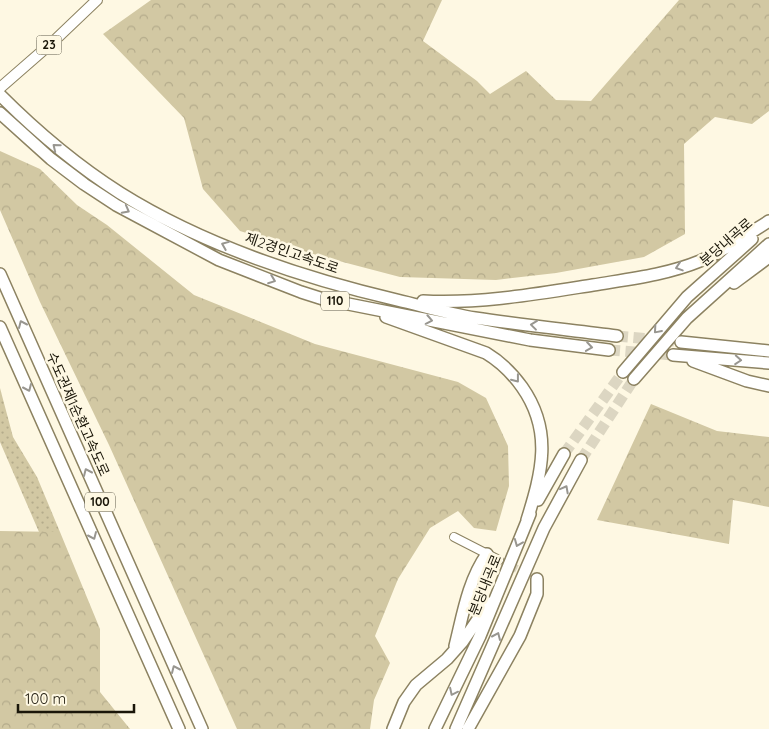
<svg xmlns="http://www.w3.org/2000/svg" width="769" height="729" font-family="Quicksand,'Noto Sans KR',sans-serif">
<defs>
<pattern id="grass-dots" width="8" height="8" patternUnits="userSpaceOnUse" patternTransform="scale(1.25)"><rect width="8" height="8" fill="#d2c8a3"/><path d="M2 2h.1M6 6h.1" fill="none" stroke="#b4ab8b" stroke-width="1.8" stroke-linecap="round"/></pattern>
<pattern id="forest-crowns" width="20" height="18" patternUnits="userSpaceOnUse" patternTransform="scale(1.25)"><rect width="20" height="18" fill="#d2c8a3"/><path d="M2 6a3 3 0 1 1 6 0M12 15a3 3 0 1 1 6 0" fill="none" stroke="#b4ab8b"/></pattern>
</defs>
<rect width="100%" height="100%" fill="#fef8e3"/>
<!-- grass -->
<path fill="url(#grass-dots)" d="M0 388 13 437 37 477 60 532H39L0 442Z"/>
<!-- forest -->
<path fill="url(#forest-crowns)" d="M151 0H442L423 41 477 81 490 94 526 71 556 100 591 101 679 0H769V111L752 124 715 117 684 144 685 234 644 257 556 273 496 280 400 277 320 256 240 231 203 189 184 118 103 34Z
M0 151 40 169 77 205 107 225 194 295 315 344 458 382 486 398 508 446 509 486 496 531 474 528 458 511 430 528 398 579 375 636 390 663 374 700 370 729H237L109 445 40 302 0 210Z
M651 404 717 431 769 437V507L733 500 729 544 597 520Z
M0 531 60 532 100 629V692L130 729H0Z"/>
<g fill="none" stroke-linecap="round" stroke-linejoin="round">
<!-- minor-tunnel -->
<path stroke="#dcd6c2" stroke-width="8" stroke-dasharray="8 4" stroke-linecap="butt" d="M499 560 537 579"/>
<!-- highway-tunnel -->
<path stroke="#dcd6c2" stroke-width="11" stroke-dasharray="11 5.5" stroke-linecap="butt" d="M617 336 674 341
M609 350 673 355
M564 454 623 372
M581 460 634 379"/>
<!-- minor casing -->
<g stroke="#8c8261" stroke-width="10">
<path id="minor" d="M454 537 499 560"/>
</g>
<!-- major casing -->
<g stroke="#8c8261" stroke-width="12">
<path id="major" d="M0 88 55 40 97 0"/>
</g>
<!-- highway casing -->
<g stroke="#8c8261" stroke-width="14">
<path id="highway" d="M0 95C37 132 76 165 120 193 203 245 303 278 397 300 423 306 449 314 475 318 522 325 570 330 617 336
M0 113 51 159 84 184 116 205 219 260 301 292 323 299 530 340 609 350
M0 274 202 729
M734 283 769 257
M423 301C480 304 536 294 593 285 629 279 666 275 700 261 724 251 747 235 769 221
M386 317 486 353C501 362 512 373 522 387 553 431 542 472 527 520
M0 327 179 729
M681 342 769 351
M673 355 769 363
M693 361 747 381 769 386
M623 372 687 297 752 239
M634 379 687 318 769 244
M538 500 564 454
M455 646C463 614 468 581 487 554
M393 729 404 702 416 685 447 659 463 641 489 603
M435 729 480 636 530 514
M456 729 544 528 581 460
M468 729 520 636 537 594V579"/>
</g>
<!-- minor -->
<use href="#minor" stroke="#fff" stroke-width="8"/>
<!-- major -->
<use href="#major" stroke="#fff" stroke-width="10"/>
<!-- highway -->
<use href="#highway" stroke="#fff" stroke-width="11"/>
</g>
<!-- one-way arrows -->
<defs><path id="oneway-chevron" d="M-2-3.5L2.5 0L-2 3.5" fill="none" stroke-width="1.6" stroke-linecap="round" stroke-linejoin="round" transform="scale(1.25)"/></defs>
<g stroke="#989690">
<use href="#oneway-chevron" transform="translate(56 147) rotate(-141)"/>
<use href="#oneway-chevron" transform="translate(126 210) rotate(28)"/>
<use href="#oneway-chevron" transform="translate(225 245) rotate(-158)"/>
<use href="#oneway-chevron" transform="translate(679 267) rotate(162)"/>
<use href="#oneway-chevron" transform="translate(272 280) rotate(21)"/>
<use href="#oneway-chevron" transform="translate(429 320) rotate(11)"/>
<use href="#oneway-chevron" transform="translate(22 324) rotate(-114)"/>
<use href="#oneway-chevron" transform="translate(534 325) rotate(-173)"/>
<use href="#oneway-chevron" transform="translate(657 330) rotate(131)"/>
<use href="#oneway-chevron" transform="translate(589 347) rotate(8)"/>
<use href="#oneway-chevron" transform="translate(738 360) rotate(4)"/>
<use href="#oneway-chevron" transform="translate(516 379) rotate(52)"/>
<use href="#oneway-chevron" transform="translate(28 388) rotate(66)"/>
<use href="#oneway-chevron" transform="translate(87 472) rotate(-114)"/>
<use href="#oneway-chevron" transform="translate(565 489) rotate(-62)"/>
<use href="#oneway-chevron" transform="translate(93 536) rotate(66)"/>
<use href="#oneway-chevron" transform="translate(518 543) rotate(112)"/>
<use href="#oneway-chevron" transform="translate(497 636) rotate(-66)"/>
<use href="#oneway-chevron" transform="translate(175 669) rotate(-114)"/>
<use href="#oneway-chevron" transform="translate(453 692) rotate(116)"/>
</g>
<g text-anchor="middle" stroke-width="5" stroke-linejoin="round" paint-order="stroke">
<!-- shield labels -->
<g fill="#fef8e3" stroke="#5e5a4a" stroke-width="1">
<rect x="36.5" y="35.5" width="25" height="19" rx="4"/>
<rect x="321" y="291.5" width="28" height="19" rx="4"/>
<rect x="85" y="492.5" width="30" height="19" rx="4"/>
</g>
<g font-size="12" font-weight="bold" fill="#1a1609">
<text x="49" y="49">23</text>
<text x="335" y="305">110</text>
<text x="100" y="506">100</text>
</g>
<!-- street labels -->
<g font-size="14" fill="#1a1609" stroke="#fef8e3">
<text transform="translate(726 242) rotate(-41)" y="5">분당내곡로</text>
<text transform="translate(292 253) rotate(19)" y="5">제2경인고속도로</text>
<text transform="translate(78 414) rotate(66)" y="5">수도권제1순환고속도로</text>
<text transform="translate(485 585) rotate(-68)" y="5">분당내곡로</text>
</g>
</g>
<!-- scale -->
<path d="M18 704v8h116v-8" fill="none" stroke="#1a1609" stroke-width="2.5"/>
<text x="25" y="704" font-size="15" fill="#1a1609" stroke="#fef8e3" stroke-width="4" paint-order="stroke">100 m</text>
</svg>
